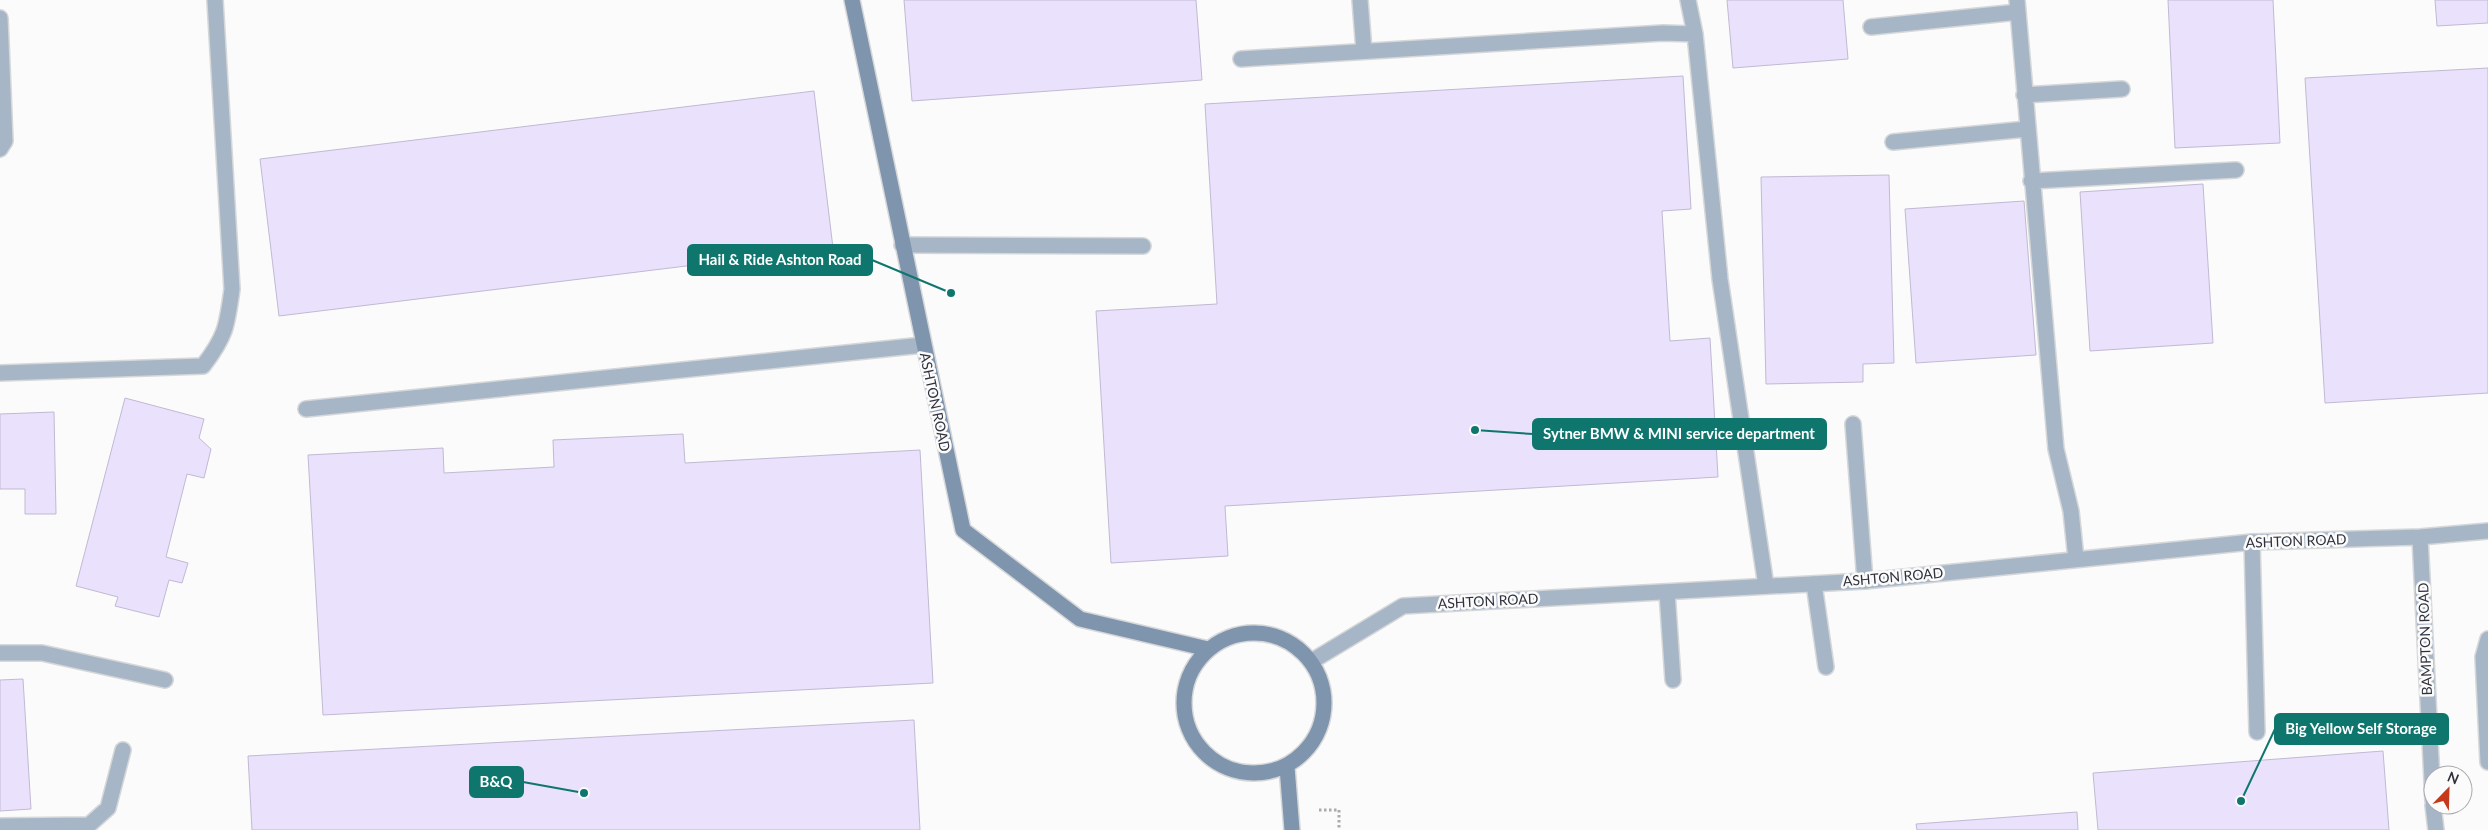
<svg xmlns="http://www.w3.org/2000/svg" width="2488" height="830" font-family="Lato,sans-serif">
<rect width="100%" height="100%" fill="#fbfbfb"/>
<!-- building -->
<path fill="#eae1fd" stroke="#c1b9d3" d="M904 0H1196L1202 80 912 101Z
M1727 0H1843L1848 59 1733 68Z
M2168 0H2273L2280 143 2175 148Z
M2435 0H2488V23L2437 26Z
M2488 68V393L2325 403 2305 78Z
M1683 76 1691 209 1662 211 1670 341 1710 338 1718 477 1225 506 1228 556 1111 563 1096 311 1217 304 1205 104Z
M814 91 833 248 279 316 260 159Z
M1889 175 1894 363 1863 364V382L1766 384 1761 177Z
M2203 184 2213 343 2090 351 2080 192Z
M2024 201 2036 355 1916 363 1905 209Z
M125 398 204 419 199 438 211 449 204 478 187 474 166 557 188 563 182 583 169 580 159 617 115 606 118 597 76 586Z
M54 412 56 514H25V489H0V414Z
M683 434 685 463 920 450 933 683 323 715 308 455 443 448 444 473 554 467 553 440Z
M23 679 31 809 0 811V680Z
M914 720 920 830H252L248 756Z
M2383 751 2389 830H2098L2093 773Z
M2077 812 2078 830H1917L1916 824Z"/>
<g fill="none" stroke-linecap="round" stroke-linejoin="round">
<!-- lane casing -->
<g stroke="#d6d7d9" stroke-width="18">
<path id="lane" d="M1360 0 1364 51
M1688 0 1695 34
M2017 0 2056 449 2071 511 2076 559
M1871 27 2018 12
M1241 59 1663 33 1695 34 1720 279 1766 586
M2024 95 2122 89
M1893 142 2027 129
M2031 181 2236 170
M902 245 1143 246
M0 373 203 366C226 336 227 326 232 289L215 0
M306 409 923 345
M1853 424 1865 581
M2252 542 2257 732
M1814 584 1826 667
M1667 592 1673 680
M2488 639 2483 657 2488 762
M0 826 89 825 108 808 123 750"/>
</g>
<!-- street casing -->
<g stroke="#d6d7d9" stroke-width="18">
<path id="street" d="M0 18 5 141 0 149
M2420 537 2433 801
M0 653H42L165 680
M1312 661 1403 606 1865 581 2252 542 2420 537 2488 531
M2433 805 2436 830"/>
</g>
<!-- secondary casing -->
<g stroke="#d6d7d9" stroke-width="18">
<path id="secondary" d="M852 0 963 530 1080 619 1208 649
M1184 703a70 70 0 1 1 140 0a70 70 0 1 1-140 0Z
M1287 767 1292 830"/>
</g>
<!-- path -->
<path stroke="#aaaaaf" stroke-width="3" stroke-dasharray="2.5 2.5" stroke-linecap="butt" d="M1319 810H1339V830"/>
<!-- lane -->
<use href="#lane" stroke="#a7b6c7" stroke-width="15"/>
<!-- street -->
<use href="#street" stroke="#a7b6c7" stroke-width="15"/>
<!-- secondary -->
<use href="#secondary" stroke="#7f94ad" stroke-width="15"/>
</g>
<g text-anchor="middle" stroke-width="5" stroke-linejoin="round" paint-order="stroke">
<!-- street labels -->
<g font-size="14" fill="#2f313c" stroke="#fbfbfb">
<text transform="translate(935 402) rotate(78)" y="5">ASHTON ROAD</text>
<text transform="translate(2296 541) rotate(-2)" y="5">ASHTON ROAD</text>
<text transform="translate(1893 577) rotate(-5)" y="5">ASHTON ROAD</text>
<text transform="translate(1488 601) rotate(-3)" y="5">ASHTON ROAD</text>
<text transform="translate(2425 639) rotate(-92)" y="5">BAMPTON ROAD</text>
</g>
</g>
<!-- callouts -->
<path fill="none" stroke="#0f766e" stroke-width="2" d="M951 293L872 260M1475 430L1533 434M2241 801L2275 729M584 793L523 782"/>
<g fill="#0f766e" stroke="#fbfbfb" stroke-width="2">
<circle cx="951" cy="293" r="5"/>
<circle cx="1475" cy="430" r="5"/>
<circle cx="2241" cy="801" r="5"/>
<circle cx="584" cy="793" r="5"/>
</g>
<g fill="#0f766e" stroke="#0f766e" stroke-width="2">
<rect x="688" y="245" width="184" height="30" rx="5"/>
<rect x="1533" y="419" width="293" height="30" rx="5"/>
<rect x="2275" y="714" width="173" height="30" rx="5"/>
<rect x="470" y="767" width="53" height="30" rx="5"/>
</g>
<g font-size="15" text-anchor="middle" font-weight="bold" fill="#fff">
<text x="780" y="265">Hail &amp; Ride Ashton Road</text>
<text x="1679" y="439">Sytner BMW &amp; MINI service department</text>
<text x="2361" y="734">Big Yellow Self Storage</text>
<text x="496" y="787">B&amp;Q</text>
</g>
<!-- north arrow -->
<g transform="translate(2448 790) rotate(23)"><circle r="24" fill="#fbfbfb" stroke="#a9aaaf"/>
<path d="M0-4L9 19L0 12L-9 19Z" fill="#c43a1b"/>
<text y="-8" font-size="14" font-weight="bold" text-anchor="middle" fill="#2f313c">N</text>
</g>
</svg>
